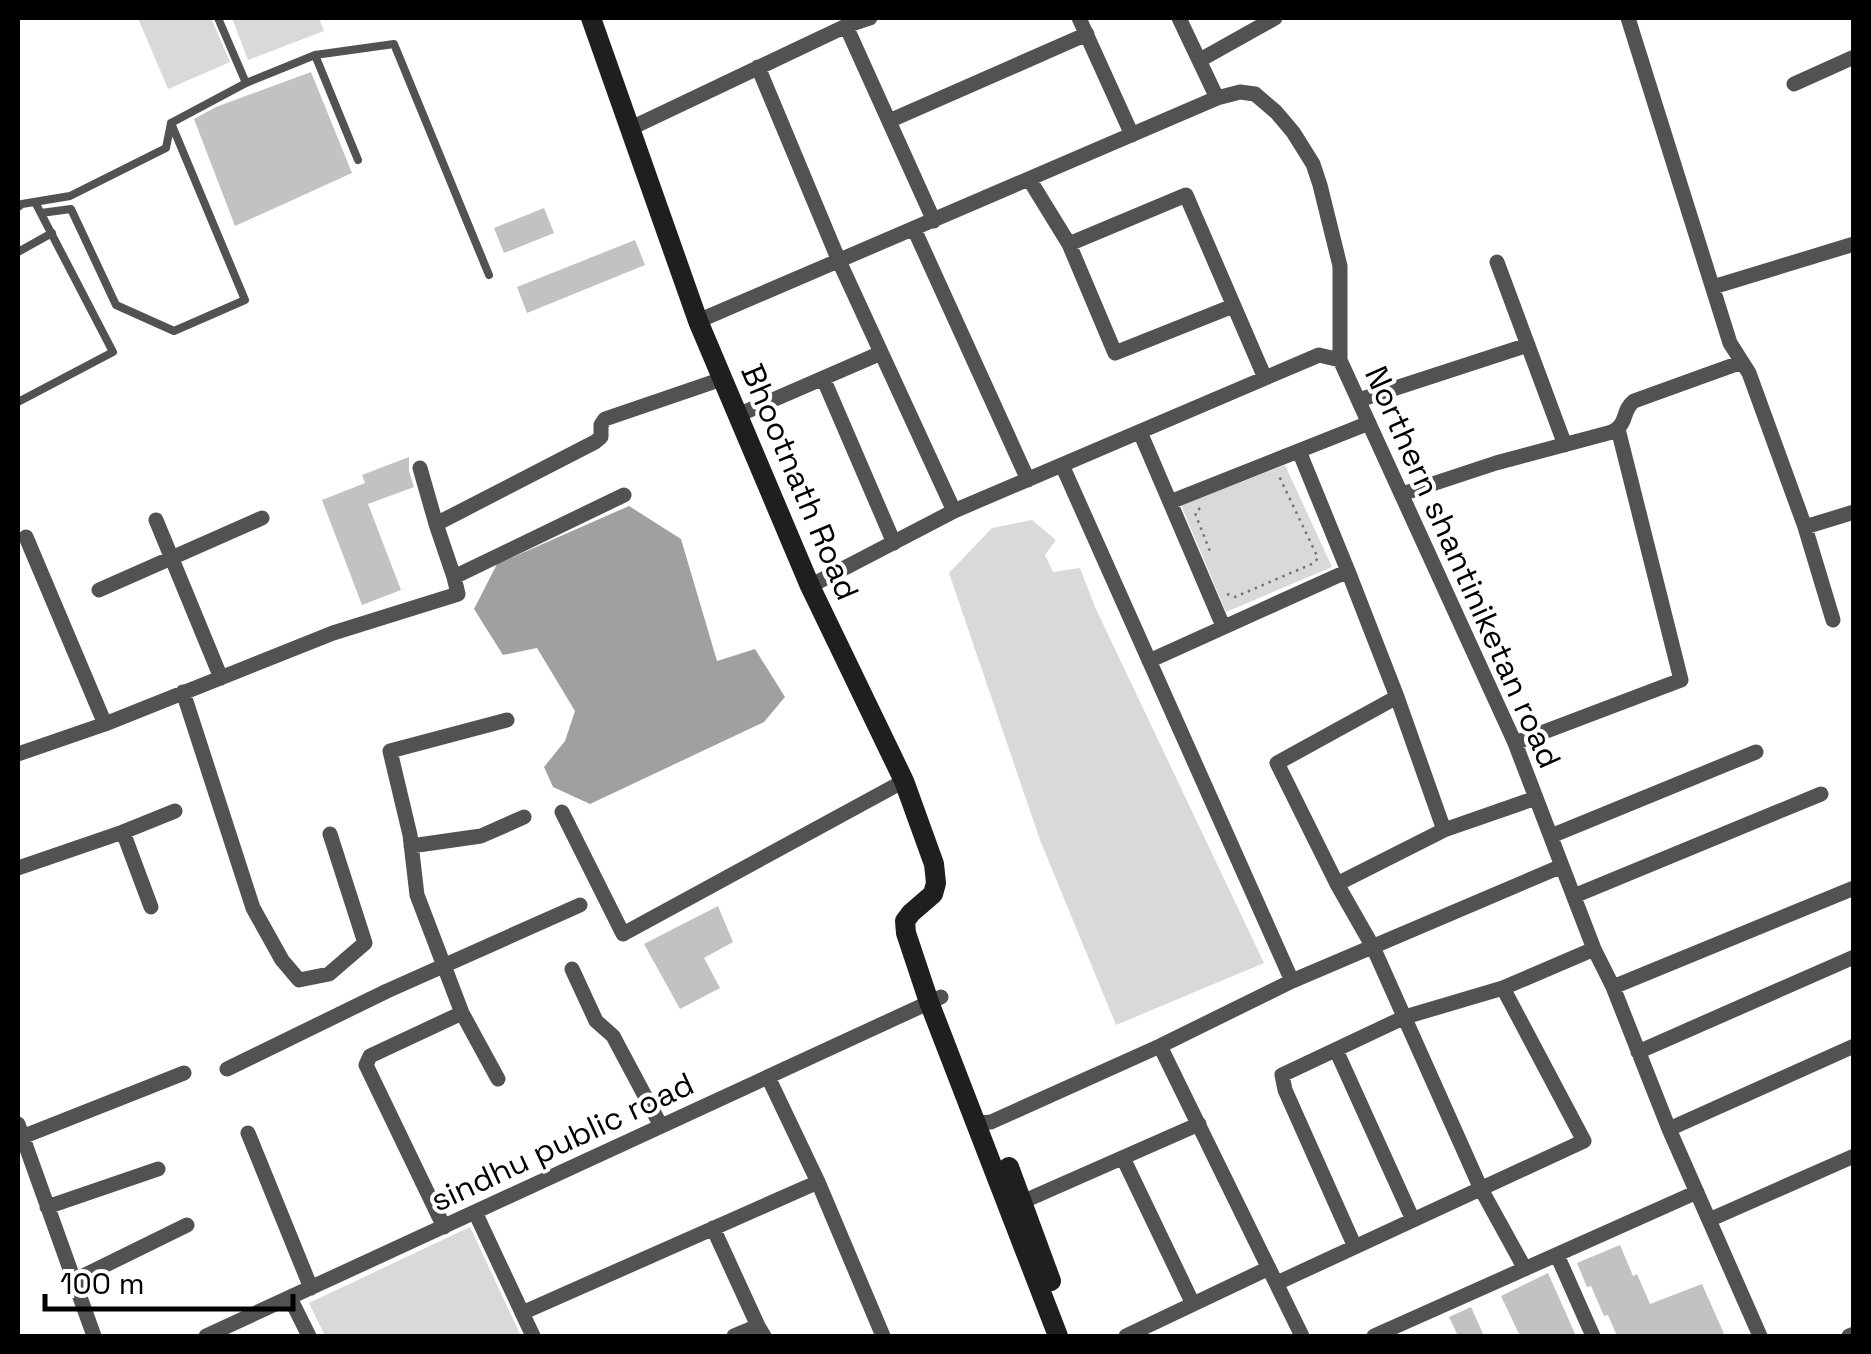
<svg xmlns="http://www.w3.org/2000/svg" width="1871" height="1354" font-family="'Space Grotesk',sans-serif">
<rect width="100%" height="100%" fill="#fff"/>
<!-- green -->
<path fill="#d9d9d9" d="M138 18H211L230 62 168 89Z
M232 18H319L324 31 248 60Z
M1285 465 1332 567 1226 612 1181 505Z
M1032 520 1056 540 1045 555 1053 572 1080 568 1095 607 1264 963 1116 1025 1040 840 949 573 992 528Z
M470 1227 521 1336H325L309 1303Z"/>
<!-- water -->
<path fill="#a0a0a0" d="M629 506 681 539 717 661 755 649 785 697 764 722 590 804 553 787 544 767 565 741 575 711 537 648 503 655 474 609 497 564Z"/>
<!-- building -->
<path fill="#c2c2c2" d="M311 72 352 173 235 226 194 119 216 107Z
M544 208 554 233 504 253 494 228Z
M635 240 645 265 527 313 517 287Z
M409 457V471L414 487 368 504 401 590 362 605 322 500 365 483 362 475Z
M718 906 733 942 704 958 720 988 680 1009 644 944Z
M1620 1245 1633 1276 1637 1274 1650 1304 1702 1284 1725 1336H1617L1608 1315 1604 1316 1591 1286 1587 1287 1577 1263Z
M1548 1273 1576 1336H1520L1501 1296Z
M1471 1307 1484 1336H1458L1449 1317Z"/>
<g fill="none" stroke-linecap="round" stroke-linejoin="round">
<!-- path -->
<path stroke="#747474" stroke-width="2.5" stroke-dasharray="2.5 5" stroke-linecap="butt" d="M1200 508 1195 513 1211 554
M1227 594 1235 597 1314 563 1318 558 1279 476"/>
<!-- lane -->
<path stroke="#525252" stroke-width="8" d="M315 55 358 160
M246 83 315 55 394 44 489 275
M171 123 246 83 218 18
M18 207 22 204 70 196 166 148 171 123
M41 213 71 209 116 305 174 331 245 300 171 123
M18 252 52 233
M18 402 113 352 35 202"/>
<!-- street -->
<path stroke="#525252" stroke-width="15" d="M1079 18 1132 135
M1179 18 1217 98
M1628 18 1730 343 1749 373 1805 527 1833 620
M846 26 870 18
M1200 60 1275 18
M758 67 839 261 954 511
M1794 84 1854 57
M889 121 1087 34
M629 129 846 26 934 221
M1029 179 1069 244 1186 195 1265 378
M914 229 1028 480
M1069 244 1115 353 1233 306
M1497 262 1565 445
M1713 287 1854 244
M698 321 1217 98 1240 92 1255 94 1276 112 1293 132 1313 164 1320 185 1340 266V360
M823 378 894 543
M1359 400 1528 345
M738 415 881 353
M1140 432 1223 626
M1299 451 1348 571
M1062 465 1292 981
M1402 494 1496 463 1612 432C1629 423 1621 411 1634 401L1742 362
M1170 502 1369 423
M156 520 221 678
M436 524 595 442 601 437V425L605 419 722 379
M1805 527 1854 512
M26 537 105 724
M454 577 624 495
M810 586 954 511 1319 355 1340 360 1515 743 1562 866 1292 981 1160 1046 991 1122 977 1123
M99 590 262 518
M1149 661 1348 571 1397 697 1444 830 1337 884 1373 947 1481 1189 1525 1269
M183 692 253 908 282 960 299 980 329 974 365 943 330 834
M1515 743 1681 680 1618 429
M18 754 105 724 333 633 458 594 454 577 436 524 420 468
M562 812 623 934 904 781
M1444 830 1536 798
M123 832 175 811
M1551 836 1756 752
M411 846 481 836 524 817
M1562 866 1594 949
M18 868 123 832 151 907
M1337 884 1277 763 1397 697
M1574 896 1821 794
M572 969 596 1021 613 1036 661 1126
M1613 987 1854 888
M1160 1046 1302 1336
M1336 1050 1413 1220
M1638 1052 1854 957
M227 1069 387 991 580 905
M768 1077 818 1182 883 1336
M498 1079 462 1013 417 895 410 835 390 751 507 720
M18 1124 94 1336
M1669 1129 1854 1046
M248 1133 311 1288
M22 1137 184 1073
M1123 1158 1193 1304
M1022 1202 1199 1124
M47 1207 158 1169
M475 1212 533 1336
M1709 1220 1854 1156
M444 1227 366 1065 370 1056 462 1013
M713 1228 758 1326
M1355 1247 1285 1090 1282 1075 1405 1017 1503 988
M1557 1255 1593 1336
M73 1281 187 1225
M1277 1283 1584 1141 1503 988 1594 949 1613 987 1669 1129 1760 1336
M290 1298 309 1336
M522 1313 818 1182
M206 1336 941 997
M734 1336 758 1326 764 1336
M1126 1336 1269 1268
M1374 1336 1697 1192
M1849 1336 1854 1334"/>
<!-- secondary -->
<path stroke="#1f1f1f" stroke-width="20" d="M591 18 698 321 810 586 904 781 934 864 936 883 933 894 911 913 905 921 906 933 929 1002 1058 1336
M1009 1167 1051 1281"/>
</g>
<g text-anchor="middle" stroke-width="8" stroke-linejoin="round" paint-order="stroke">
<!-- street labels -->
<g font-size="32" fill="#000" stroke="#fff">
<text transform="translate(800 482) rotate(67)" y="11">Bhootnath Road</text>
<text transform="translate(1463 567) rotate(66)" y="11">Northern shantiniketan road</text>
<text transform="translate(562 1142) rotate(-25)" y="11">sindhu public road</text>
</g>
</g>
<!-- border -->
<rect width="1871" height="1354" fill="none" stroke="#000000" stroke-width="40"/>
<!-- scale -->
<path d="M45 1294v15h248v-15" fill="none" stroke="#000000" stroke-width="5"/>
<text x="60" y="1294" font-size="30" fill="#000000" stroke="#ffffff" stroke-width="8" paint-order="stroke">100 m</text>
</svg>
